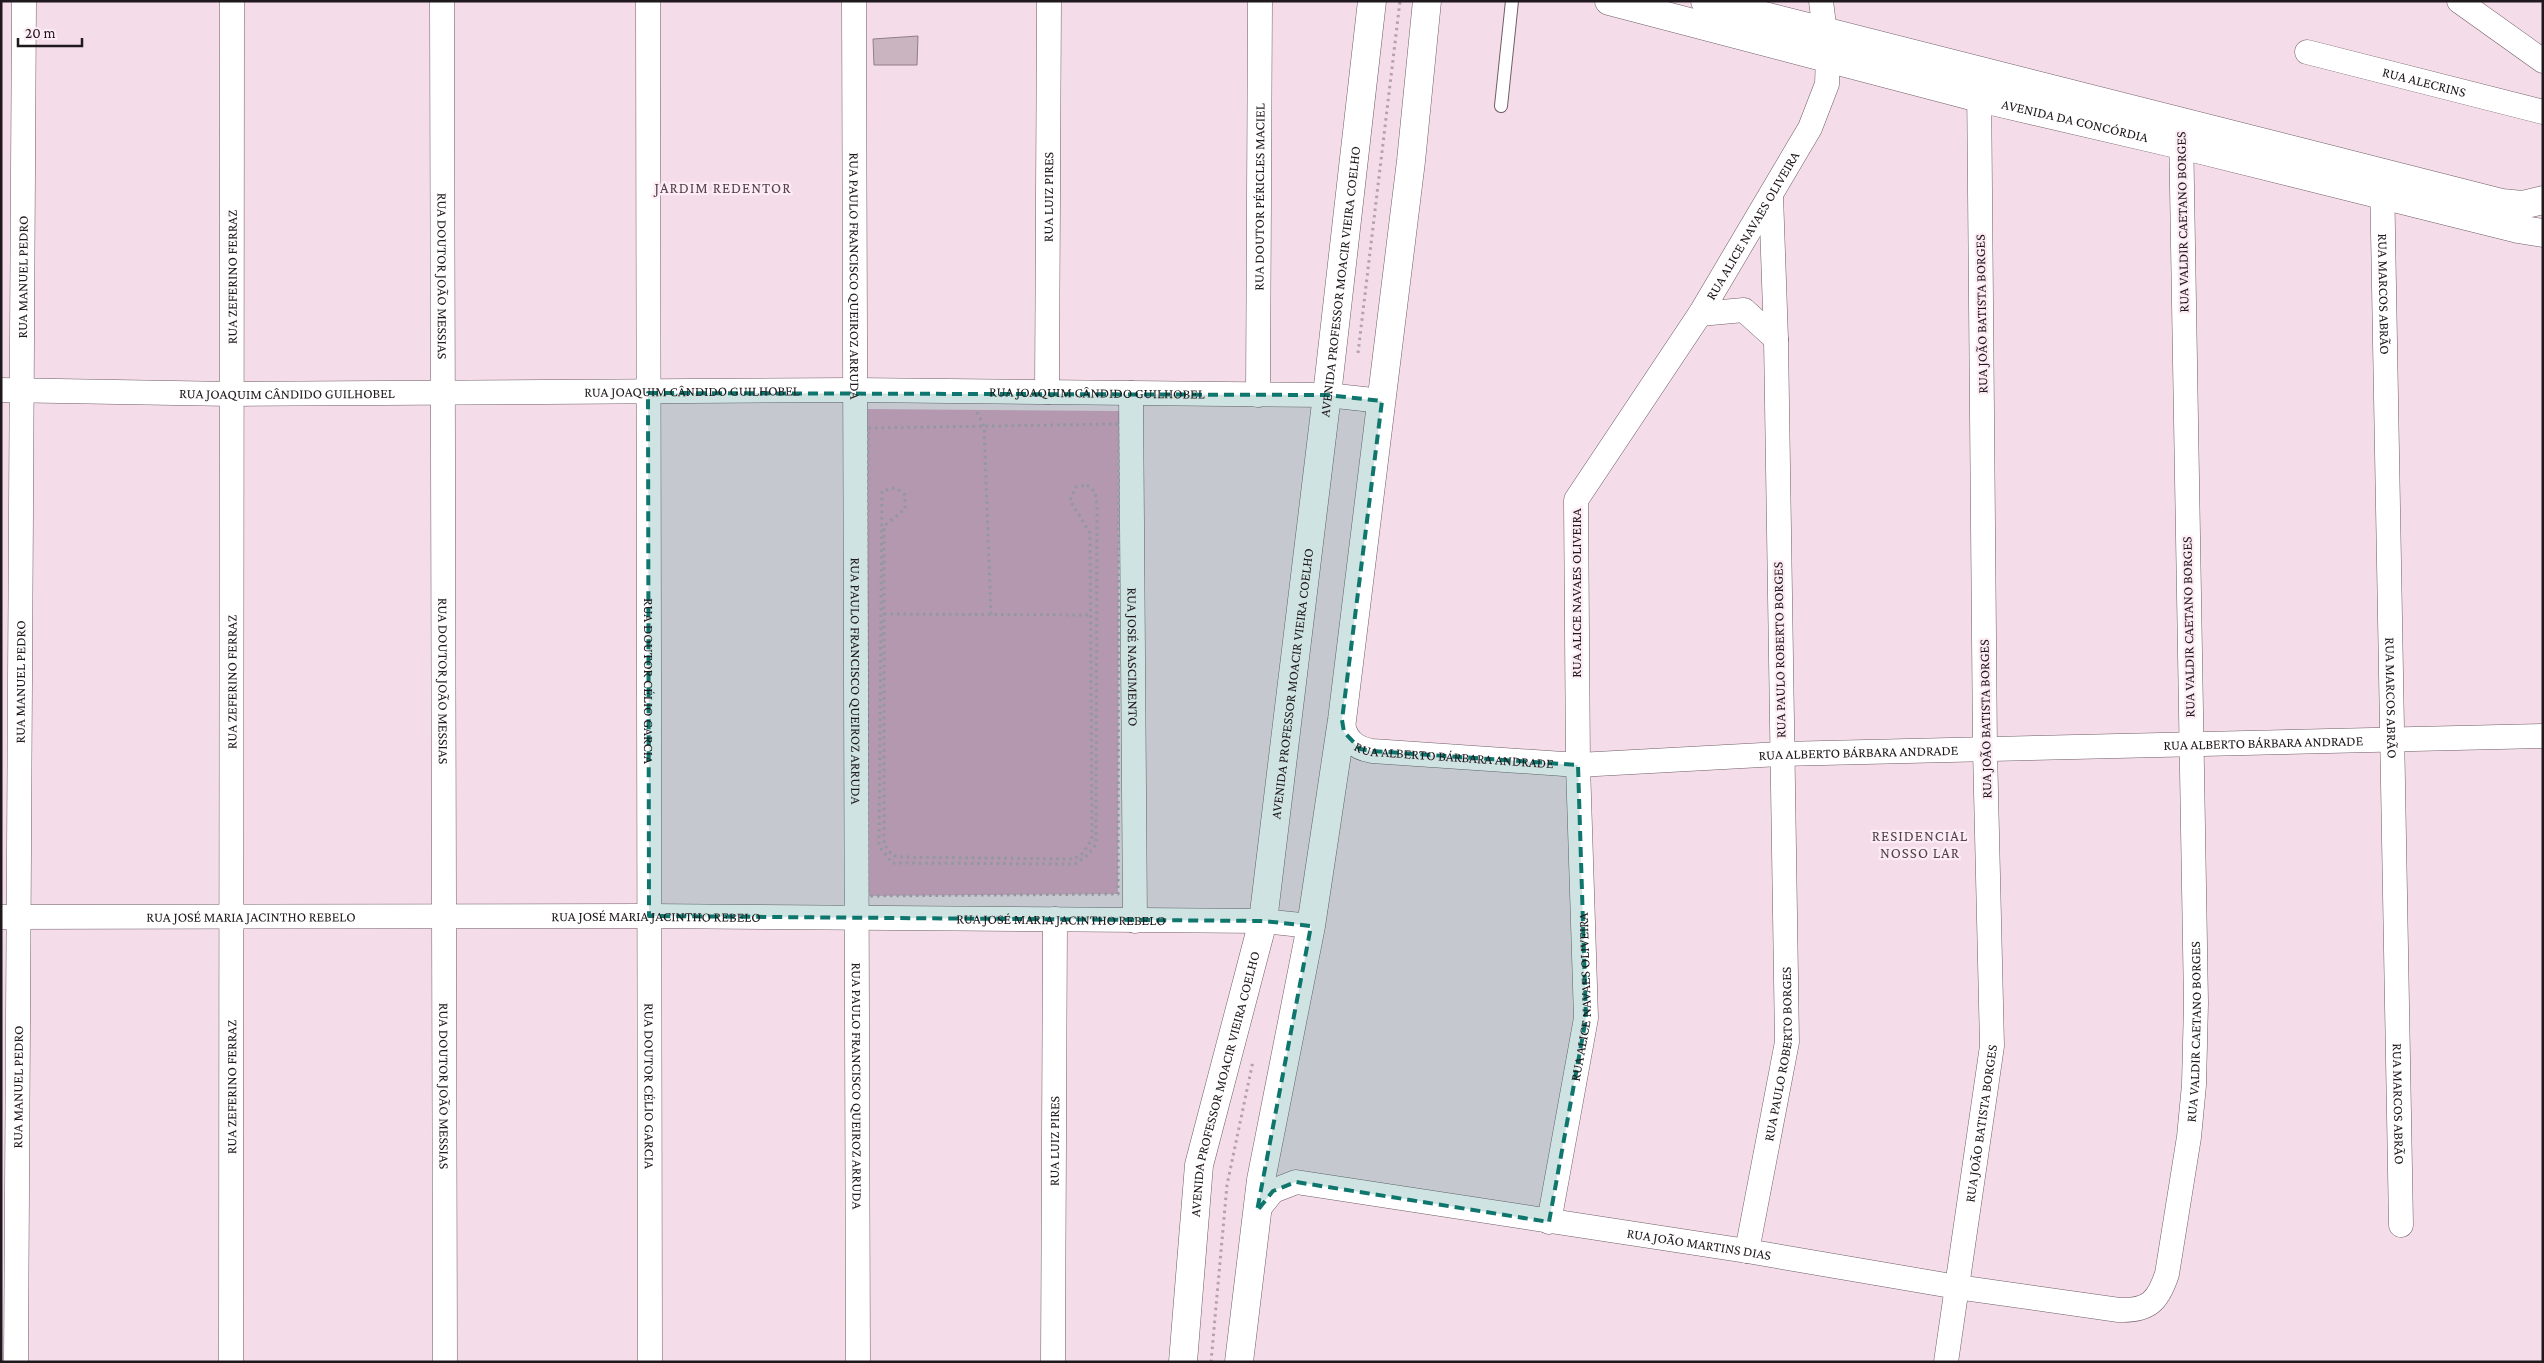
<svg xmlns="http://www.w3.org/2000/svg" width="2544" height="1363" font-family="'Crimson Pro',serif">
<rect width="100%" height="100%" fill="#f4dde9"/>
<!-- green -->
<path fill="#dca1c1" d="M868 409 1119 411 1118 894 867 896Z"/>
<!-- building -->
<path fill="#cab4bf" stroke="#917d88" d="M918 36 917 65H874L873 39Z"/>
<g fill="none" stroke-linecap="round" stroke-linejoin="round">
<!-- service casing -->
<g stroke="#6f5c66" stroke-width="14">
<path id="service" d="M1501 106 1512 1"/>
</g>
<!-- minor casing -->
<g stroke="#6f5c66" stroke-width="25">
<g id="minor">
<path id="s1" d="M442 1 445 1362"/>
<path id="s2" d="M648 1 650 1362"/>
<path id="s3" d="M854 1 858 1362"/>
<path d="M2459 1 2543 61"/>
<path id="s4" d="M2307 52 2543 112"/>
<path id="s5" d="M2382 176 2401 1225"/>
<path d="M1700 314 1744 310 1776 339"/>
<path id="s6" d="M1 390 232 394 856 390 1327 395 1382 401"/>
<path id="s7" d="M1047 392 1049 1"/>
<path id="s8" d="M1131 393 1135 921"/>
<path id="s9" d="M1258 395 1260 1"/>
<path id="s10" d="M1342 720C1345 739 1354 748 1372 751L1578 765 1781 754 2543 736"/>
<path id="s11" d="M1 917 649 916 1263 921 1311 926"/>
<path id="s12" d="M1257 1211 1273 1191 1296 1182 1747 1251 1957 1287 2119 1310C2149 1311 2158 1301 2167 1274L2189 1137 2194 1085 2196 1003 2181 128"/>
<path id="s13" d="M1549 1222 1586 1018 1578 765 1576 500 1700 314 1810 128 1827 84 1828 57 1821 1"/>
<path id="s14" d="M1747 1251 1787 1042 1776 339 1771 195"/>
<path id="s15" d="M16 1362 24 1"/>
<path id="s16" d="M231 1362 232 1"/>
<path id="s17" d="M1053 1362 1055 919"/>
<path id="s18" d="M1946 1362 1992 1046 1985 749 1979 79"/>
</g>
</g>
<!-- tertiary casing -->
<g stroke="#6f5c66" stroke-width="29">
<g id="tertiary">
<path id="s19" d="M1609 1 1979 98 2181 145 2518 229 2543 233"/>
<path d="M1705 1 2502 203 2522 205 2543 200"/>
</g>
</g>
<!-- primary casing -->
<g stroke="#6f5c66" stroke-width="29">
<g id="primary">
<path id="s20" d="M1183 1362 1199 1165 1263 921 1327 395 1372 1"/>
<path d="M1239 1362 1261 1180 1311 926 1342 720 1411 161 1427 1"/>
</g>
</g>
<!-- path -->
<path stroke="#b3a1ab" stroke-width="3" stroke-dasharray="2.5 4" stroke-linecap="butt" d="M1358 353 1400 1
M977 412 984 426 991 615
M1119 424 1118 894 867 896 868 428Z
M1087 485 1095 492 1097 505 1096 844 1088 855 1075 864 892 863 879 846 882 491 896 488 905 495V509L884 526V844L892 855 901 857 1074 859 1083 853 1092 839 1090 533 1070 500 1076 487Z
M884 614 1091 615
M1211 1362 1227 1185 1253 1061"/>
<!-- service -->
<use href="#service" stroke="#fff" stroke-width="12"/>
<!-- minor -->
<use href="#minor" stroke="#fff" stroke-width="24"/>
<!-- tertiary -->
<use href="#tertiary" stroke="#fff" stroke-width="28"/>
<!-- primary -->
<use href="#primary" stroke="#fff" stroke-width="28"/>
</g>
<!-- marked area -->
<path fill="#0f766e" fill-opacity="0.2" stroke="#0f766e" stroke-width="4" stroke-dasharray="10 6" stroke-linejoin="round" d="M648 393 1327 395 1382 401 1342 720 1344 732 1360 749 1372 751 1578 765 1586 1018 1549 1222 1296 1182 1273 1191 1257 1211 1311 926 1263 921 649 916Z"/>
<g text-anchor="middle" stroke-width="4.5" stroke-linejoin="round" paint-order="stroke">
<!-- street labels -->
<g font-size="14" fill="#1f181c" stroke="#feecf5">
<text dy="5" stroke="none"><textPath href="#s4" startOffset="121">RUA ALECRINS</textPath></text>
<text dy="5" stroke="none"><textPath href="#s19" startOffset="481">AVENIDA DA CONCÓRDIA</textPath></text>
<text dy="5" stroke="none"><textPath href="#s7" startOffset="195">RUA LUIZ PIRES</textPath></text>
<text dy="5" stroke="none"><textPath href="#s9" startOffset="198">RUA DOUTOR PÉRICLES MACIEL</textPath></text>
<text transform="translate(2182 222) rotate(-91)" y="5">RUA VALDIR CAETANO BORGES</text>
<text dy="5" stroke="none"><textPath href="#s13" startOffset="1052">RUA ALICE NAVAES OLIVEIRA</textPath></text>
<text dy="5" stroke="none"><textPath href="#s15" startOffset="1085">RUA MANUEL PEDRO</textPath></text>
<text dy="5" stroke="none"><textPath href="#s16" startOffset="1085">RUA ZEFERINO FERRAZ</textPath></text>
<text dy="5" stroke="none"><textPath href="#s1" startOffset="275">RUA DOUTOR JOÃO MESSIAS</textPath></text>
<text dy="5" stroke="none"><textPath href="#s3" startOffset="275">RUA PAULO FRANCISCO QUEIROZ ARRUDA</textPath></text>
<text dy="5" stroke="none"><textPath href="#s20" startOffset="1094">AVENIDA PROFESSOR MOACIR VIEIRA COELHO</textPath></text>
<text dy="5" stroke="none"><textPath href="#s5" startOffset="118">RUA MARCOS ABRÃO</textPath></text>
<text transform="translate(1981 314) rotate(-91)" y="5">RUA JOÃO BATISTA BORGES</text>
<text dy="5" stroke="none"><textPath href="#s6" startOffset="691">RUA JOAQUIM CÂNDIDO GUILHOBEL</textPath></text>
<text dy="5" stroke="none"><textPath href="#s6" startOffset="286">RUA JOAQUIM CÂNDIDO GUILHOBEL</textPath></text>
<text dy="5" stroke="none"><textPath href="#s6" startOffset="1096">RUA JOAQUIM CÂNDIDO GUILHOBEL</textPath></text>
<text transform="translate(1576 593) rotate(-90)" y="5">RUA ALICE NAVAES OLIVEIRA</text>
<text transform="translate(2188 627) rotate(-91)" y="5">RUA VALDIR CAETANO BORGES</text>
<text transform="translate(1779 650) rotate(-91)" y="5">RUA PAULO ROBERTO BORGES</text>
<text dy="5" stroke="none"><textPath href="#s8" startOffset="264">RUA JOSÉ NASCIMENTO</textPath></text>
<text dy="5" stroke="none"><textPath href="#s3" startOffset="680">RUA PAULO FRANCISCO QUEIROZ ARRUDA</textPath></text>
<text dy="5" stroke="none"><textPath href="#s15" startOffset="680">RUA MANUEL PEDRO</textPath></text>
<text dy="5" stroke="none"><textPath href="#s16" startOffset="680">RUA ZEFERINO FERRAZ</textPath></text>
<text dy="5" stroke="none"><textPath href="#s1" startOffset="680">RUA DOUTOR JOÃO MESSIAS</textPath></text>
<text dy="5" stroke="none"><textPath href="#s2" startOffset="680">RUA DOUTOR CÉLIO GARCIA</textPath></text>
<text dy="5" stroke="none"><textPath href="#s20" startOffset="689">AVENIDA PROFESSOR MOACIR VIEIRA COELHO</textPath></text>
<text dy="5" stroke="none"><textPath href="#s5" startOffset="522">RUA MARCOS ABRÃO</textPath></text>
<text transform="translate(1985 719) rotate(-91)" y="5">RUA JOÃO BATISTA BORGES</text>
<text dy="5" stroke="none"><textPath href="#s10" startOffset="939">RUA ALBERTO BÁRBARA ANDRADE</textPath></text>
<text dy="5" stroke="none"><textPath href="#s10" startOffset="534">RUA ALBERTO BÁRBARA ANDRADE</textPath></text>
<text dy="5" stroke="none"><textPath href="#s10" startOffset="129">RUA ALBERTO BÁRBARA ANDRADE</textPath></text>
<text dy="5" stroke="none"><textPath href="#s11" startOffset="655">RUA JOSÉ MARIA JACINTHO REBELO</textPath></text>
<text dy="5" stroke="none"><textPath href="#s11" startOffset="250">RUA JOSÉ MARIA JACINTHO REBELO</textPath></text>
<text dy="5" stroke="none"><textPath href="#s11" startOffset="1060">RUA JOSÉ MARIA JACINTHO REBELO</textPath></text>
<text dy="5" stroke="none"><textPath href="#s13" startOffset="228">RUA ALICE NAVAES OLIVEIRA</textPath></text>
<text dy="5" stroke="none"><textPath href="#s12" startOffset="1194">RUA VALDIR CAETANO BORGES</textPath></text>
<text dy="5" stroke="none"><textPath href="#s14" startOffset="200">RUA PAULO ROBERTO BORGES</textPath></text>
<text dy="5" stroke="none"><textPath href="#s20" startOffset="282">AVENIDA PROFESSOR MOACIR VIEIRA COELHO</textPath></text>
<text dy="5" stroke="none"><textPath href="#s15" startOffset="275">RUA MANUEL PEDRO</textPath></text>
<text dy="5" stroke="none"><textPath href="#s16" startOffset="275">RUA ZEFERINO FERRAZ</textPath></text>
<text dy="5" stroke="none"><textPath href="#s1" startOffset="1085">RUA DOUTOR JOÃO MESSIAS</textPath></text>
<text dy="5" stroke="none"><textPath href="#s2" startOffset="1085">RUA DOUTOR CÉLIO GARCIA</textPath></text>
<text dy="5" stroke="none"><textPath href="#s3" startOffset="1085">RUA PAULO FRANCISCO QUEIROZ ARRUDA</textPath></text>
<text dy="5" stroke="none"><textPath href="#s5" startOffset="928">RUA MARCOS ABRÃO</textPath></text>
<text dy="5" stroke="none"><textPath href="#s18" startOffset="241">RUA JOÃO BATISTA BORGES</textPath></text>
<text dy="5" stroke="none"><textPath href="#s17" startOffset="221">RUA LUIZ PIRES</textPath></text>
<text dy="5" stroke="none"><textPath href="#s12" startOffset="458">RUA JOÃO MARTINS DIAS</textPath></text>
</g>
<!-- neighbourhood labels -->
<g font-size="15" letter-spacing="1" fill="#54424b" stroke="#feecf5">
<text x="723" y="193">JARDIM REDENTOR</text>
<text x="1920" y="841">RESIDENCIAL<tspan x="1920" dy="17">NOSSO LAR</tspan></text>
</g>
</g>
<!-- border -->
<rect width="2544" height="1363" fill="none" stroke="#1f181c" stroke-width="5"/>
<!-- scale -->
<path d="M18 38v8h64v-8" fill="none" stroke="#1f181c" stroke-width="2.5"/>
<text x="25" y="38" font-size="15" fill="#1f181c" stroke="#feecf5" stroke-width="4" paint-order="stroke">20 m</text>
</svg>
